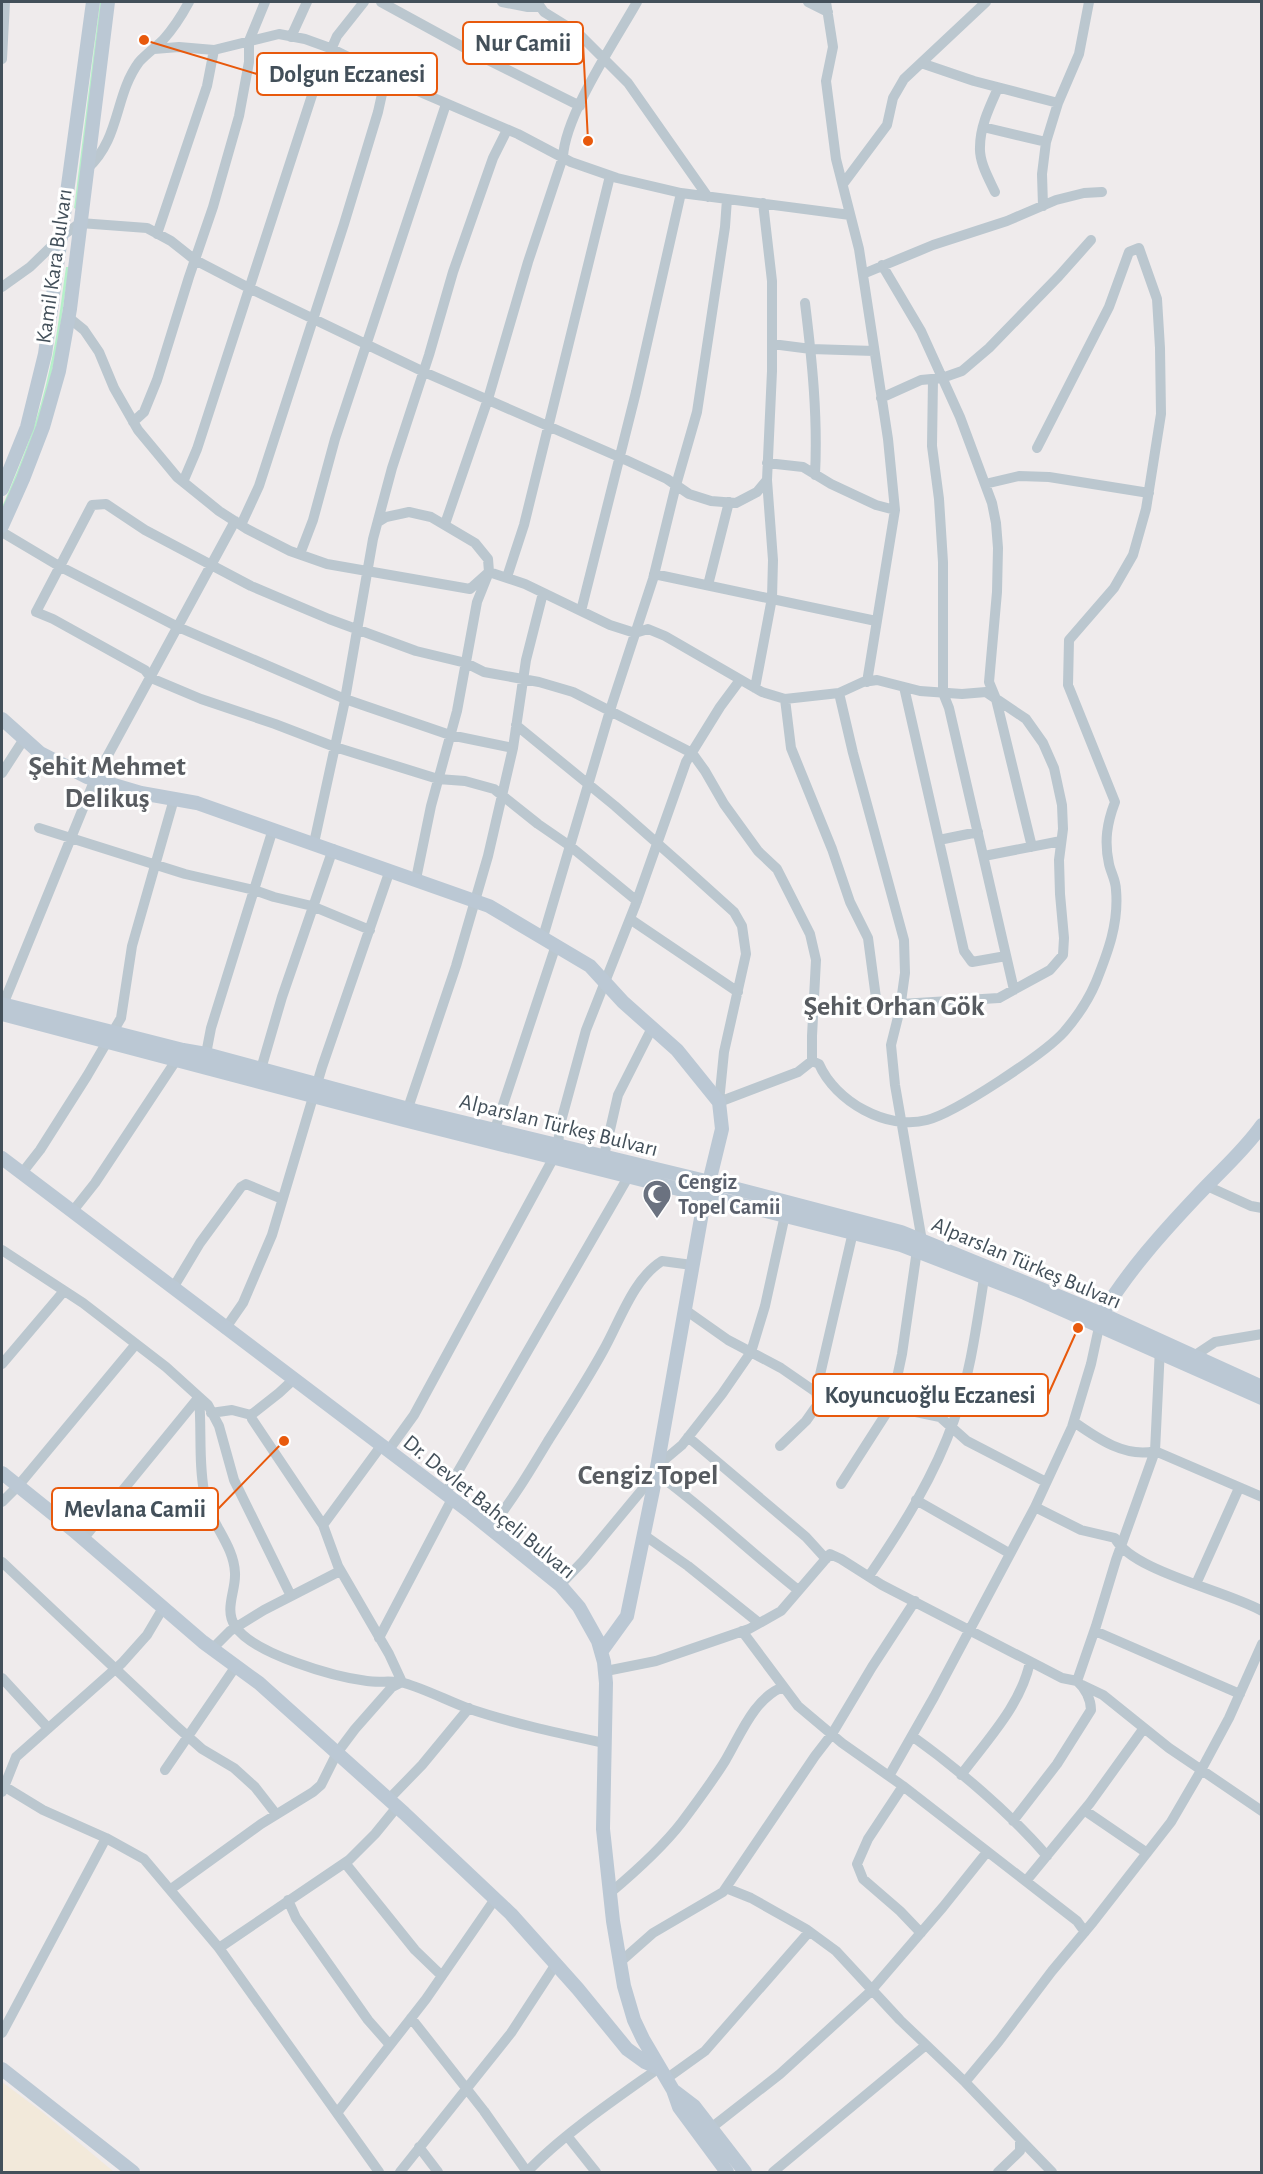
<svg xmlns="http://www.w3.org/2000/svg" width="1263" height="2174" font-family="'Alegreya Sans',sans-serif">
<rect width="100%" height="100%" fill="#efebec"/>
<!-- green -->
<path fill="#b6f0ca" d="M100 2H102L76 209 74 208Z
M66 267H69C62 313 57 361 43 406 32 443 17 478 2 513V507C22 462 40 416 50 367 58 334 61 300 66 267Z"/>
<!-- sand -->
<path fill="#f2e9da" d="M2 2082 41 2111 114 2172H2Z"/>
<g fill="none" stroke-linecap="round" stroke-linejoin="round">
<!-- street -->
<path stroke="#bbc7cf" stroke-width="10" d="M381 2 476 54 580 106
M502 2 528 7H539
M537 2 544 12 578 33 628 83 708 197
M808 2 828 12
M826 2 833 47 826 81 836 159 859 249 888 439 895 510 867 682
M291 37 307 2
M154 49 179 47 214 50 279 34 305 39 330 48 413 89 518 134 571 162 617 178 681 193 850 215
M2 59 5 2
M921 63 974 81 1058 103
M983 127 1046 142
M87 169C121 138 114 96 139 62 146 54 156 47 163 40 173 29 182 15 189 2
M843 184 887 125 893 98 904 79 986 2
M995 192C989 179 979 162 980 147 980 126 990 106 998 88
M1043 206 1042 174 1046 142 1058 103 1079 54 1089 2
M157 234 207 86 214 50
M882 265 921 331 960 417 992 503 996 523 998 548 997 592 989 682 996 699 1032 847
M863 274 933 245 1007 221 1056 200 1084 193 1102 192
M2 287 30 267 62 236 80 223 147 228 171 241 195 260 249 288 424 372 626 460 667 479 689 494 711 501 736 503 757 492 767 480 772 371V281L763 203
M805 303C812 360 818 417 815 475
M68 317 84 330 99 352 114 388 138 430 177 477 219 511 247 529 290 551 327 564 470 589 489 572 525 584 610 625 635 633 648 629 665 636 762 692 785 699 839 693 863 682 877 680 920 691 962 694 986 692 1026 719 1043 743 1054 768 1062 805 1063 829 1059 860 1060 894 1064 938 1063 955 1050 970 999 998 884 1005 876 998 868 938 850 902 832 849 791 748 785 699
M772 344 811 349 874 351
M933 379 932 446 939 499 943 562V693L949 708 1014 990
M881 398 921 380 942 378 962 371 989 348 1059 276 1091 240
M133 422 144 412 157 380 189 277 213 207 239 116 249 62V41L265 2
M767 463 803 467 831 484 876 505 895 510
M183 482 197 449 315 86 337 36 364 2
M985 484 1019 476 1049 477 1149 493
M378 522 386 517 409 512 431 517 475 543 488 559 489 572 477 602 457 711 431 806 416 879
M445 524 488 399 528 262 563 157C565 115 615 41 637 2
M241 525 259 486 344 224 378 112 386 76
M2 532 59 566 178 627 345 699 450 735 513 748
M300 554 313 520 335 439 446 104
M654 574 876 621
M507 577 524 525 610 176
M708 585 729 502
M581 611 636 392 681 193
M904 687 964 951 972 962 1006 956
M755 688 772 598 773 560 767 480
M839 693 853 753 904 940 905 973 900 1009 891 1045 895 1085 922 1241
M516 725 615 806 683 866 734 912 742 926 746 954 724 1052 719 1102 798 1072 812 1061 819 1064C835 1101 887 1131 927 1120 955 1113 1044 1054 1064 1032 1077 1017 1088 1001 1096 982 1108 952 1119 923 1116 890 1116 881 1111 873 1109 864 1104 841 1107 823 1115 802L1068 685 1069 640 1114 588 1133 555 1146 509 1161 414 1160 348 1157 299 1139 248 1129 252 1109 307 1037 448
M2 773 24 739
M39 828 185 874 254 890 274 897 312 906 370 930
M939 840 978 832
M314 843 344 705 373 539 392 468 429 355 453 272 493 158 507 130
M984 856 1061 841
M637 901 570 846 538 824 494 789 465 781 438 779 335 747 275 724 201 699 151 678 145 670 53 619 36 612 92 505 106 504 145 530 251 586 329 619 416 651 466 663 484 672 539 682 573 692 692 753 705 771 724 804 758 851 777 869 810 934 816 960 812 1036V1061
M630 919 738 992
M543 937 612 704 653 579 676 485 697 412 725 227 727 199
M2 1007 95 779 235 521
M206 1054 211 1028 273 829
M261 1069 282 997 333 849
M406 1114 456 966 488 856 513 748 526 660 543 593
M493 1135 556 945
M604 1156 618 1095 652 1028
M22 1173 40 1150 87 1076 121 1018 132 946 174 799
M1207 1186 1251 1206 1262 1208
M72 1212 95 1183 179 1056
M2 1250 83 1303 166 1367 208 1405 219 1426 234 1480 291 1596
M173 1288 200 1243 241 1187 246 1184 282 1199
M684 1309 728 1340 781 1368 823 1397 848 1398 940 1417 967 1441 1046 1482
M225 1329 243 1303 272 1235 322 1067 390 870
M1194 1356 1215 1342 1262 1334
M2 1364 64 1291
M199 1397C202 1430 198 1464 205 1497 210 1523 234 1545 235 1573 236 1591 224 1609 235 1626 253 1654 335 1677 367 1681 379 1683 393 1680 404 1683 425 1689 446 1700 467 1708 511 1723 558 1733 604 1743
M211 1413 232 1410 251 1415 279 1393 293 1380
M251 1415 252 1419 323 1525 338 1566 389 1654 402 1682
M1074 1422C1097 1438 1125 1458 1155 1451L1262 1497
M688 1437 806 1537 826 1559
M780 1446 806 1421 818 1404 816 1392 853 1232
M388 1451 414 1415 554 1157 558 1145 560 1125 586 1030 635 906 686 762 720 707 740 680
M657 1466 682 1445 722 1394 751 1352 765 1306 785 1215
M841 1484 891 1406 902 1354 917 1250
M445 1494 631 1172
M916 1500 1009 1553
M2 1502 18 1486 136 1344
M1035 1507 1081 1530 1115 1538C1131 1571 1228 1591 1262 1611
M323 1525 381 1446
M490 1528C512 1501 530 1471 548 1441 567 1411 586 1382 603 1351 620 1321 633 1279 662 1261L692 1265
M644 1535 688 1566 759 1623
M83 1539 199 1397
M2 1562 175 1725 202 1749 234 1768 255 1787 276 1814
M869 1576C902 1528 935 1475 954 1420 971 1372 977 1322 985 1272
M1196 1584 1239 1488
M560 1585 583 1561 656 1473C706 1509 750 1552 798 1590
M742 1631 798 1706 842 1743 903 1786 1077 1921 1085 1932
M1095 1631 1240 1694
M379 1638 452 1499
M212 1649 230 1631 264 1610 340 1571
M606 1671 656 1661 749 1629 781 1611 830 1554 841 1559 882 1585 1062 1678 1077 1681
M2 1678 48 1728
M1082 1685 1103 1695 1169 1748 1262 1811
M912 1736C957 1768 1011 1814 1047 1856
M165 1770 236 1666
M961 1775C987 1740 1021 1705 1030 1662
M889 1776 934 1697 1035 1507 1072 1427 1091 1364 1101 1318
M2 1785 43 1810 106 1838 144 1859 219 1948 379 2172
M903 1786 868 1839 857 1864 863 1879 900 1911 921 1933
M2 1792 16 1757 122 1663 147 1635 163 1608
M389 1799 422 1765 469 1708
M1084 1810 1147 1853
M1013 1821 1057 1764 1091 1710C1091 1699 1085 1688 1077 1681L1096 1626 1116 1560 1155 1451 1160 1348
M345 1863 415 1950 442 1976
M1026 1881 1090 1803 1144 1728
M726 1888 751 1898 806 1929 836 1951 900 2020 965 2082 1020 2139V2151L998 2172
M171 1889 261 1824 313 1792 321 1785 337 1753 355 1729 392 1687 402 1682
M610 1893C635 1872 662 1848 682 1822 697 1802 712 1782 725 1761 740 1736 754 1698 783 1687
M288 1900 296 1918 368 2020 390 2045
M219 1948 349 1860 375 1834 397 1807
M619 1963 653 1933 723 1892 815 1756 832 1734 872 1667 915 1601
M411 2018 484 2111 527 2172
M2 2033 106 1838
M666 2079 705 2051 809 1932
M965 2082 999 2041 1052 1971 1093 1922 1171 1822 1199 1774 1229 1718 1262 1644
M337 2113 426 1999 495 1899
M711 2128 780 2074 869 1993 943 1907 987 1852
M568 2137 596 2172
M1020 2139 1052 2172
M419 2147 438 2172
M400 2172 511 2033 556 1964
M527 2172C562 2135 617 2098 659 2068
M773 2172 926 2045"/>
<!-- secondary -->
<path stroke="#bbc8d4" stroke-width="14" d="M2 489 27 427 45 354 93 2
M2 526 23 479 43 427 59 371 70 309 108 2
M2 719 40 753 87 777 141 793 197 803 489 906 590 966 623 1002 677 1050 719 1102 722 1129 703 1207 653 1490 627 1616 601 1652
M2 1004 183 1050 206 1054 416 1111 718 1184 901 1232 1102 1314 1262 1387
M2 1014 404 1120 901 1245 1025 1293 1262 1398
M2 1158 471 1513 560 1585 579 1607 598 1641 604 1662 606 1683 603 1829 613 1921 624 1986 634 2020 643 2039 673 2090 679 2107 727 2172
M1102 1314C1128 1271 1162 1233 1197 1196 1219 1172 1243 1152 1262 1125
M2 1473 73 1530 203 1642 259 1683 404 1813 511 1914 578 1989 627 2049 645 2062 659 2068
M2 2069 133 2172
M673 2090 694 2106 745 2172"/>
</g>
<!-- icons -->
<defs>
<g id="mosque-pin" transform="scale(1.5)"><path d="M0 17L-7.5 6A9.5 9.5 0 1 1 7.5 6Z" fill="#6b7280" stroke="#fff"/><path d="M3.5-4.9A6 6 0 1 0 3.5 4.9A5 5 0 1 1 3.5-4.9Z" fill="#fff"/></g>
</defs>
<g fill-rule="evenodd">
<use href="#mosque-pin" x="657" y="1194"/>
</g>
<g text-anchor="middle" stroke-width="6" stroke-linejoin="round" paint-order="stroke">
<!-- street labels -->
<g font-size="22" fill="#43505a" stroke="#fff">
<text transform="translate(53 266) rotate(-82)" y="8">Kamil Kara Bulvarı</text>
<text transform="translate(559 1124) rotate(14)" y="8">Alparslan Türkeş Bulvarı</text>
<text transform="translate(1027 1262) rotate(23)" y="8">Alparslan Türkeş Bulvarı</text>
<text transform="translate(490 1506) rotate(39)" y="8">Dr. Devlet Bahçeli Bulvarı</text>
</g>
<!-- worship labels -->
<g font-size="22" font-weight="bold" fill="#5b616d" stroke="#fff" text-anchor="start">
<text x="678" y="1189">Cengiz<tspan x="678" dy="25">Topel Camii</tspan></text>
</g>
<!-- district labels -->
<g font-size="28" font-weight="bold" fill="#585c61" stroke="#fff">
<text x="107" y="775">Şehit Mehmet<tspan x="107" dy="32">Delikuş</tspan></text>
<text x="894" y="1015">Şehit Orhan Gök</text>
<text x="648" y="1484">Cengiz Topel</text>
</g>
</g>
<!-- callouts -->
<path fill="none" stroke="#e8590c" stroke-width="2" d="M588 141L583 43M144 40L257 74M1078 1328L1048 1395M284 1441L218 1509"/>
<g fill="#e8590c" stroke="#fff" stroke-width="2">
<circle cx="588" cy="141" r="6"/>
<circle cx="144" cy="40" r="6"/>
<circle cx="1078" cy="1328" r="6"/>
<circle cx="284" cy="1441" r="6"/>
</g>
<g fill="#fff" stroke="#e8590c" stroke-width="2">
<rect x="463" y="22" width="120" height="42" rx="6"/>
<rect x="257" y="53" width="180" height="42" rx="6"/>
<rect x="813" y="1374" width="235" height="42" rx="6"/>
<rect x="52" y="1488" width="166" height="42" rx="6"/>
</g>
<g font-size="24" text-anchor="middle" font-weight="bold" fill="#43505a">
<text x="523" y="51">Nur Camii</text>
<text x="347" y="82">Dolgun Eczanesi</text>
<text x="930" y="1403">Koyuncuoğlu Eczanesi</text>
<text x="135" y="1517">Mevlana Camii</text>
</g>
<!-- border -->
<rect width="1263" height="2174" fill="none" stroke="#43505a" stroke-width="6"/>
</svg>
